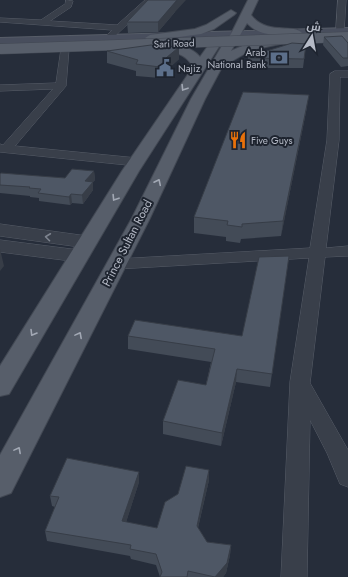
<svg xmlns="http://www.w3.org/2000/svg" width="348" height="577" font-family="Jost,Cairo,sans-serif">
<rect width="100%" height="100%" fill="#262d3a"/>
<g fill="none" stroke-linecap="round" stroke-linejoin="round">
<!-- minor casing -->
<g stroke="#575d68" stroke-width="1">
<path id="minor" d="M66 0 73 1 71 7 50 21 117 25 145 0H153L114 37 111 38 107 35 112 30 0 22V18L41 20 65 4Z
M338 0H346L344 31 340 33 336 31Z
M65 46 69 49 66 86 15 146 137 158 141 159 143 162 141 165 137 166 0 152V144L3 145 53 89 0 91V85L56 83 61 49Z
M335 71H348V77H340L339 140 326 248 348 246V256L325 257 310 383 348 450V487L340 484 327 453 310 420 307 577H281L290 382 309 258 117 269 111 267 109 264 111 261 117 259 310 248 327 140 330 74Z"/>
</g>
<!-- tertiary casing -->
<g stroke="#575d68" stroke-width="1">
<path id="tertiary" d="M0 224 87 236 94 238 97 242 94 246 87 248 0 236Z
M0 240 79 250 86 252 89 256 86 260 79 262 0 252Z"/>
</g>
<!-- secondary casing -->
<g stroke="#575d68" stroke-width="2">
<path id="secondary" d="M348 28V34L0 44V38Z"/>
</g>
<!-- primary casing -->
<g stroke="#424853" stroke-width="2">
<path id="primary" d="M248 0H258L251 15C267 36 294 23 302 33 296 40 266 35 258 31 253 29 250 26 247 23L231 51C240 46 274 33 282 42L280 44 251 50 222 67 205 99 150 218 11 493 0 497V455L132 218 191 99 223 44 231 34Z
M231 10 236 13 234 15 214 29 201 34 150 41 145 38 150 35 195 29 206 25Z
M214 42 218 43 220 45 139 171 9 394 0 396V366L122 171 193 67C185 51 169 52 153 49L149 48 147 46 149 44 153 43C168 45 190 44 200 57L210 43Z"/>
</g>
<!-- minor -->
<use href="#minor" fill="#393f4a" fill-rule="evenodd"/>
<!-- tertiary -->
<use href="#tertiary" fill="#393f4a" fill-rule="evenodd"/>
<!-- secondary -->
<use href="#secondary" fill="#484e5d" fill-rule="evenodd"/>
<!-- primary -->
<use href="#primary" fill="#575e6a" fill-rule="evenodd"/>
<!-- primary-bridge casing -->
<g stroke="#424853" stroke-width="11" stroke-linecap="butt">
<path id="primary-bridge" d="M0 49 348 37"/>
</g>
<!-- primary-bridge -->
<use href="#primary-bridge" stroke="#575e6a" stroke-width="10"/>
</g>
<!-- wall -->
<path fill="#434b57" d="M175 12 158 32 128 33 127 22Z
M324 37 348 43V66L341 67 323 45Z
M306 44 303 68H248V57Z
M107 51 179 59 167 70 160 78 136 76V71L107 63Z
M307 107 281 236 241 239 240 243 226 241V237L194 233V217Z
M94 171 95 180 93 182V190L83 204 72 203 70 205 39 201V198L30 197V196L0 193V174L65 178Z
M289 256 270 387 236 382 221 446 163 434V421L206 385 211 362 128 349V336H242Z
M209 470V480L198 528 207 542 231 545 230 555 226 573 223 577H160L156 565 131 559 130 556 47 541 45 531 55 507 52 506 50 496 139 482 126 522 157 528 178 494Z"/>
<!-- shaded-wall -->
<path fill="#373d47" d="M177 0H186L175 12 158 32V22Z
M179 47V59L167 70 160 78V67L166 58Z
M309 95 307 107 281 236 283 221Z
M94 171 95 180 93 182V190L83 204 82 195 85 181Z
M71 194 72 203 70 205 69 197Z
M0 249 4 266 0 271Z
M237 369 236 382 221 446 222 433Z
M209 470V480L196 536 197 526Z
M139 472V482L123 532 122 521Z
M231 545 230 555 226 573 223 577H215Z"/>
<!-- building -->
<path fill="#4e5765" stroke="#373d47" d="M148 0H177L158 22H127Z
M342 36 348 43V58H343L324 37Z
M292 43 306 44 304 59 248 58V57Z
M151 45 179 47 166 58 160 67 136 64 138 60 107 51Z
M243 92 309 95 283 221 242 224V227L227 225 228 221 194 217Z
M72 169 94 171 85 181 93 182 82 195 71 194 69 197 38 193 41 189 29 188 30 187 0 185V174L1 173 65 178Z
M289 256 272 374 237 369 222 433 163 421 178 380 206 385 215 349 128 336 135 320 242 336 259 257Z
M67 458 139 472 122 521 157 528 165 502 178 494 186 466 209 470 197 526 207 542 231 545 227 563 215 577 188 571 187 577H160L162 572 156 554 130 549 131 545 45 531 59 497 50 496Z"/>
<!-- one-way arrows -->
<defs><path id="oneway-chevron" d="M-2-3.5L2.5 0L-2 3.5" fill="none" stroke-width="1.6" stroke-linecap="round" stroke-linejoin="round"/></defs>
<g stroke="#a2a8b4">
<use href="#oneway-chevron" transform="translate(184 88) rotate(122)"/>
<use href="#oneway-chevron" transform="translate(158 182) rotate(-64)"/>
<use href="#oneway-chevron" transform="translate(115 198) rotate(122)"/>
<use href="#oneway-chevron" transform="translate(33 333) rotate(121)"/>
<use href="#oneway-chevron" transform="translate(79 335) rotate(-62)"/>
<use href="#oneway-chevron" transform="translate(18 450) rotate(-62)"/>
</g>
<use stroke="#7d838e" href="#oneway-chevron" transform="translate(48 237) rotate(-173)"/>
<!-- icons -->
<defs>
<g id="bank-bare" transform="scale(1.38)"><path d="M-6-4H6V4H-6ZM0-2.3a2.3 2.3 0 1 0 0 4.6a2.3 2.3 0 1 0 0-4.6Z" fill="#5c6f8a" stroke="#1e242f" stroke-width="2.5" paint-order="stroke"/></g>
<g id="civic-bare" transform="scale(1.38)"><path d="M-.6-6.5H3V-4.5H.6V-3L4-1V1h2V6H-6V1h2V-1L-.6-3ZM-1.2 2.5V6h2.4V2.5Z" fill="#5c6f8a" stroke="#1e242f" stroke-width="2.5" paint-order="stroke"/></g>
<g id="restaurant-bare" transform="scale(1.38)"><path d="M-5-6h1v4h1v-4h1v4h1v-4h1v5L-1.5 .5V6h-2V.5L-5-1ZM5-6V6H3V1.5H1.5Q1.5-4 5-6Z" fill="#e8710a" stroke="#1e242f" stroke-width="2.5" paint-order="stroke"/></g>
</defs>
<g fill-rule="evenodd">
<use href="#bank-bare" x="279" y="58"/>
<use href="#civic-bare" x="165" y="68"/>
<use href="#restaurant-bare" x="238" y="140"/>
</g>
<g text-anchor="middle" stroke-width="4" stroke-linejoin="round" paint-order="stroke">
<!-- far-street labels -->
<g font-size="10" fill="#b5bac6" stroke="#1e242f">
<text transform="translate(174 43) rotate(-2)" y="4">Sari Road</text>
</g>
<!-- far-poi labels -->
<g font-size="10" fill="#b5bac6" stroke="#1e242f" text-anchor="start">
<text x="266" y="56" text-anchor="end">Arab<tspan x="266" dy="12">National Bank</tspan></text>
<text x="178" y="72">Najiz</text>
<text x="251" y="144">Five Guys</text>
</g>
<!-- street labels -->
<g font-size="12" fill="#b5bac6" stroke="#1e242f">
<text transform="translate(127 243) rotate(-63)" y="4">Prince Sultan Road</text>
</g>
</g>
<!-- north arrow -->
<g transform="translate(312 36) rotate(11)" stroke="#1e242f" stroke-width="3" paint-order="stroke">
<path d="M0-3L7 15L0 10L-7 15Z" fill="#b5bac6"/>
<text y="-6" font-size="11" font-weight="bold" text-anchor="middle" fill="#b5bac6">ش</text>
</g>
</svg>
